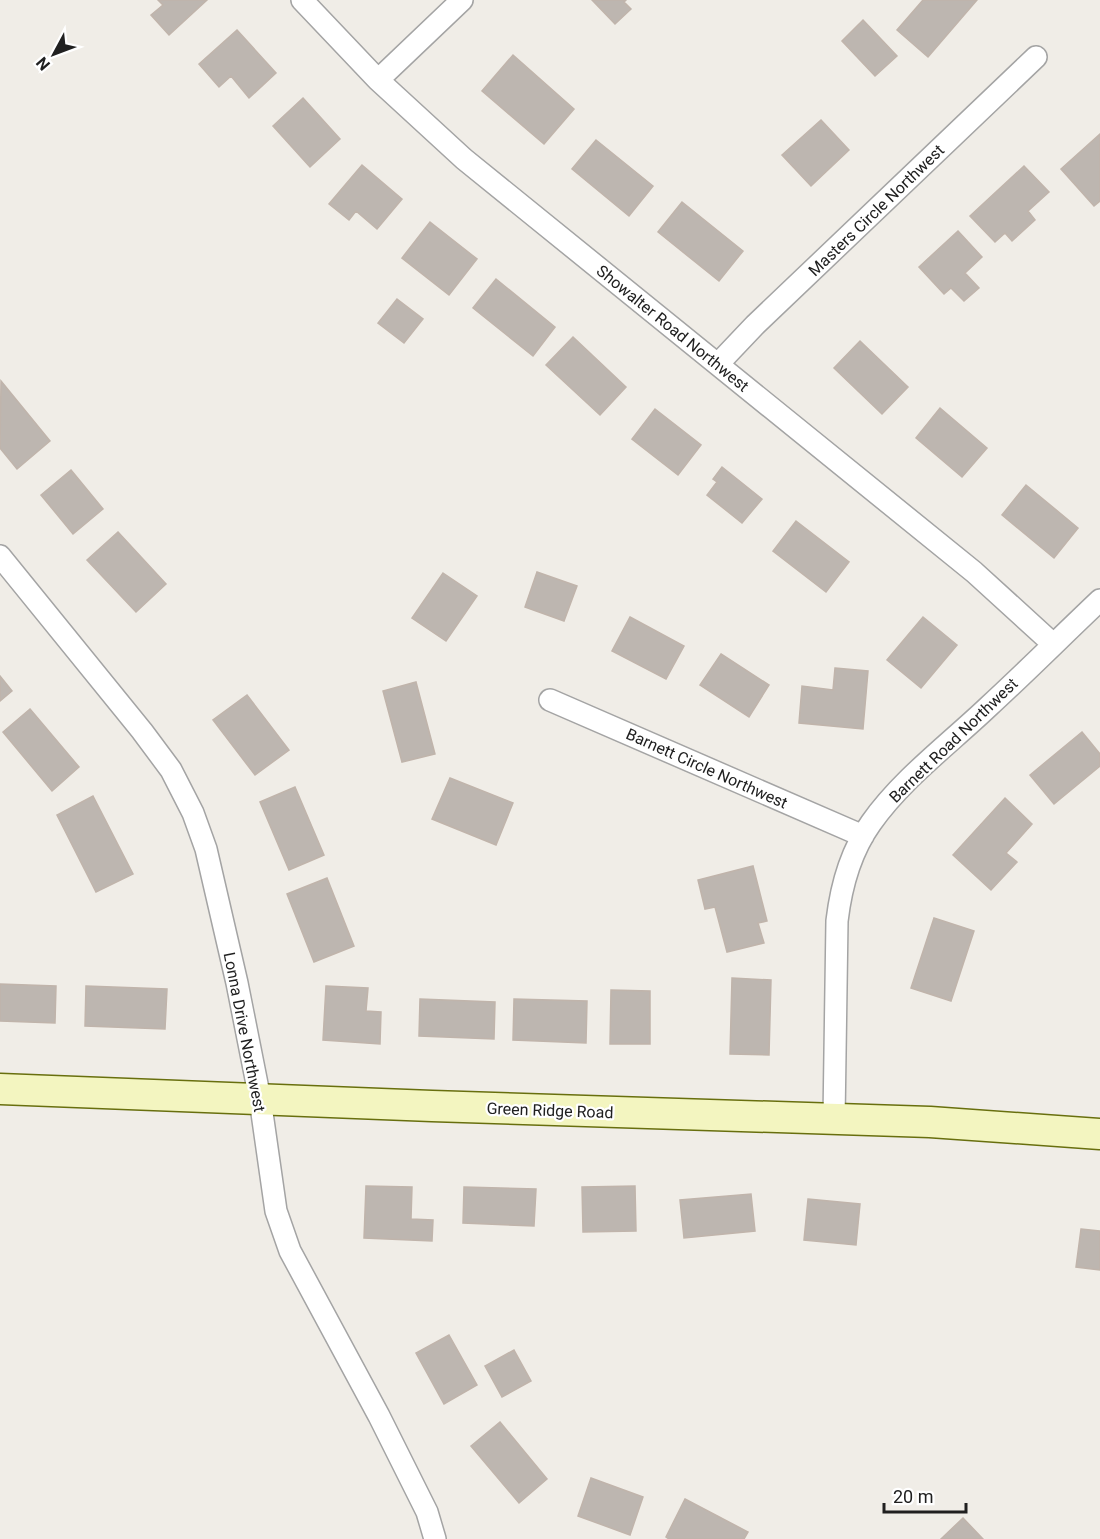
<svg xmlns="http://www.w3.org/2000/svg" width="1100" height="1539" font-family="Roboto,sans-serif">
<rect width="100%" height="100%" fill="#f0ede7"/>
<!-- building -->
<path fill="#bdb6b0" stroke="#c0b4ab" stroke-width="1.5" d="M158 0H207L169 35 151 15 163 5Z
M592 0H626L624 2 631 9 615 24Z
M923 0H977L928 57 897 30Z
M863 20 897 56 875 76 842 41Z
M237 30 276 73 249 98 231 76 219 87 199 64Z
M513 55 574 109 544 144 482 91Z
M303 98 340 139 310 167 273 126Z
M821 120 849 150 811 186 782 155Z
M1100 134V201L1094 206 1061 169Z
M596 140 653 186 629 216 572 169Z
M362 165 402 199 377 229 356 211 349 220 329 204Z
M1024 166 1049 192 1028 211 1035 220 1012 241 1005 233 995 242 970 216Z
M682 202 743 251 719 281 658 232Z
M430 222 477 259 449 295 402 258Z
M958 231 982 257 965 273 979 288 964 301 951 288 944 294 919 267Z
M496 279 555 327 533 356 473 308Z
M397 299 423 319 404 343 378 323Z
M573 337 626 387 600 415 546 365Z
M860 341 908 387 882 414 834 368Z
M1 381 50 441 17 469 0 448Z
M940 408 987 448 962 477 916 438Z
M655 409 701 445 678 475 632 439Z
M722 467 762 499 742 523 707 495 717 482 713 479Z
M71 470 103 509 73 534 41 495Z
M1026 485 1078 528 1054 558 1002 515Z
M796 521 849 562 826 592 773 551Z
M118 532 166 584 136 612 87 560Z
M537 572 577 586 564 621 525 607Z
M443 573 477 596 446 641 412 618Z
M630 617 684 646 666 679 612 651Z
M923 617 957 645 921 688 887 660Z
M721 654 769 685 749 717 700 685Z
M835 668 868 671 863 729 799 723 802 686 833 690Z
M0 676 12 691 0 701Z
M416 682 435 754 402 762 383 691Z
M247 695 289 750 255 775 213 720Z
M30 709 79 767 52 791 3 732Z
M1082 732 1100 754V766L1054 804 1030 775Z
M450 778 513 803 496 845 432 819Z
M295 787 324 855 289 870 260 802Z
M93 796 133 874 96 892 57 815Z
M1005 798 1032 824 1006 853 1017 862 991 890 953 855Z
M753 866 767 921 758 923 764 943 727 952 715 907 705 909 698 880Z
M327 878 354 946 314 962 287 894Z
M934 918 974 931 951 1001 911 988Z
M732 978 771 980 769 1055 730 1054Z
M0 984 56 986 55 1023 0 1021Z
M86 986 167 989 165 1029 85 1026Z
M326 986 368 988 366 1011 381 1012 380 1044 323 1040Z
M611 990 650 991V1044H610Z
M420 999 495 1002 494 1039 419 1036Z
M514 999 587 1001 586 1043 513 1040Z
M366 1186 412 1187 411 1219 433 1220 432 1241 364 1238Z
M635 1186 636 1231 583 1232 582 1187Z
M464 1187 536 1189 534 1226 463 1223Z
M751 1194 755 1231 684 1238 680 1200Z
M808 1199 860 1204 856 1245 804 1240Z
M1081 1229 1100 1231V1270L1076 1267Z
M449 1335 477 1385 444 1404 416 1353Z
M514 1350 531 1381 502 1397 485 1366Z
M500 1422 547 1479 519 1503 471 1446Z
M591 1478 643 1497 630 1535 578 1516Z
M685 1499 748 1532 744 1539H669L666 1537Z
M963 1518 983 1539H941Z"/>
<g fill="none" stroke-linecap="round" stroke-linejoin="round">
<!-- street casing -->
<g stroke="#a4a4a4" stroke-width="24">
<path id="street" d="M302 0 378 80 464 159 974 572 1053 644
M378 80 462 0
M718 364 755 325 1036 57
M0 556 142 731 171 770 193 813 206 849 237 983 260 1099 276 1211 290 1251 379 1416 427 1512 435 1539
M550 700 863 836
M834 1119 837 921C841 887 851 851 871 823 902 779 949 744 988 707 1026 672 1062 636 1100 600"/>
</g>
<!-- secondary casing -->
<g stroke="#686f0e" stroke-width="33">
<path id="secondary" d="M0 1089 432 1106 930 1122 1100 1134"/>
</g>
<!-- street -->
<use href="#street" stroke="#fff" stroke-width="21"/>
<!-- secondary -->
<use href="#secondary" stroke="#f3f5c0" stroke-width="30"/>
</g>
<g text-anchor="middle" stroke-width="4.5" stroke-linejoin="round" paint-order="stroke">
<!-- street labels -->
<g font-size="16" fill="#202020" stroke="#fff">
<text transform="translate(876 210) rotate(-44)" y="6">Masters Circle Northwest</text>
<text transform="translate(673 328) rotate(39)" y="6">Showalter Road Northwest</text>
<text transform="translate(953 740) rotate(-44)" y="6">Barnett Road Northwest</text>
<text transform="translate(707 768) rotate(24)" y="6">Barnett Circle Northwest</text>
<text transform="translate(245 1032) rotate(79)" y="6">Lonna Drive Northwest</text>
<text transform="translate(550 1110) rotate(2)" y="6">Green Ridge Road</text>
</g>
</g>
<!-- north arrow -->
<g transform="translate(54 54) rotate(229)" stroke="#ffffff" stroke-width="4.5" paint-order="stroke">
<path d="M0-4.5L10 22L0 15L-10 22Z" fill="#202020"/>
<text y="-9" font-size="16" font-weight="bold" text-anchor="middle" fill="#202020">N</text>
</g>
<!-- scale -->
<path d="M884 1503v9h82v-9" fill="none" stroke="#202020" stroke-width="3"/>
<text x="893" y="1503" font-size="18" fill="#202020" stroke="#ffffff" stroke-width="4.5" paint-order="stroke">20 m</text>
</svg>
